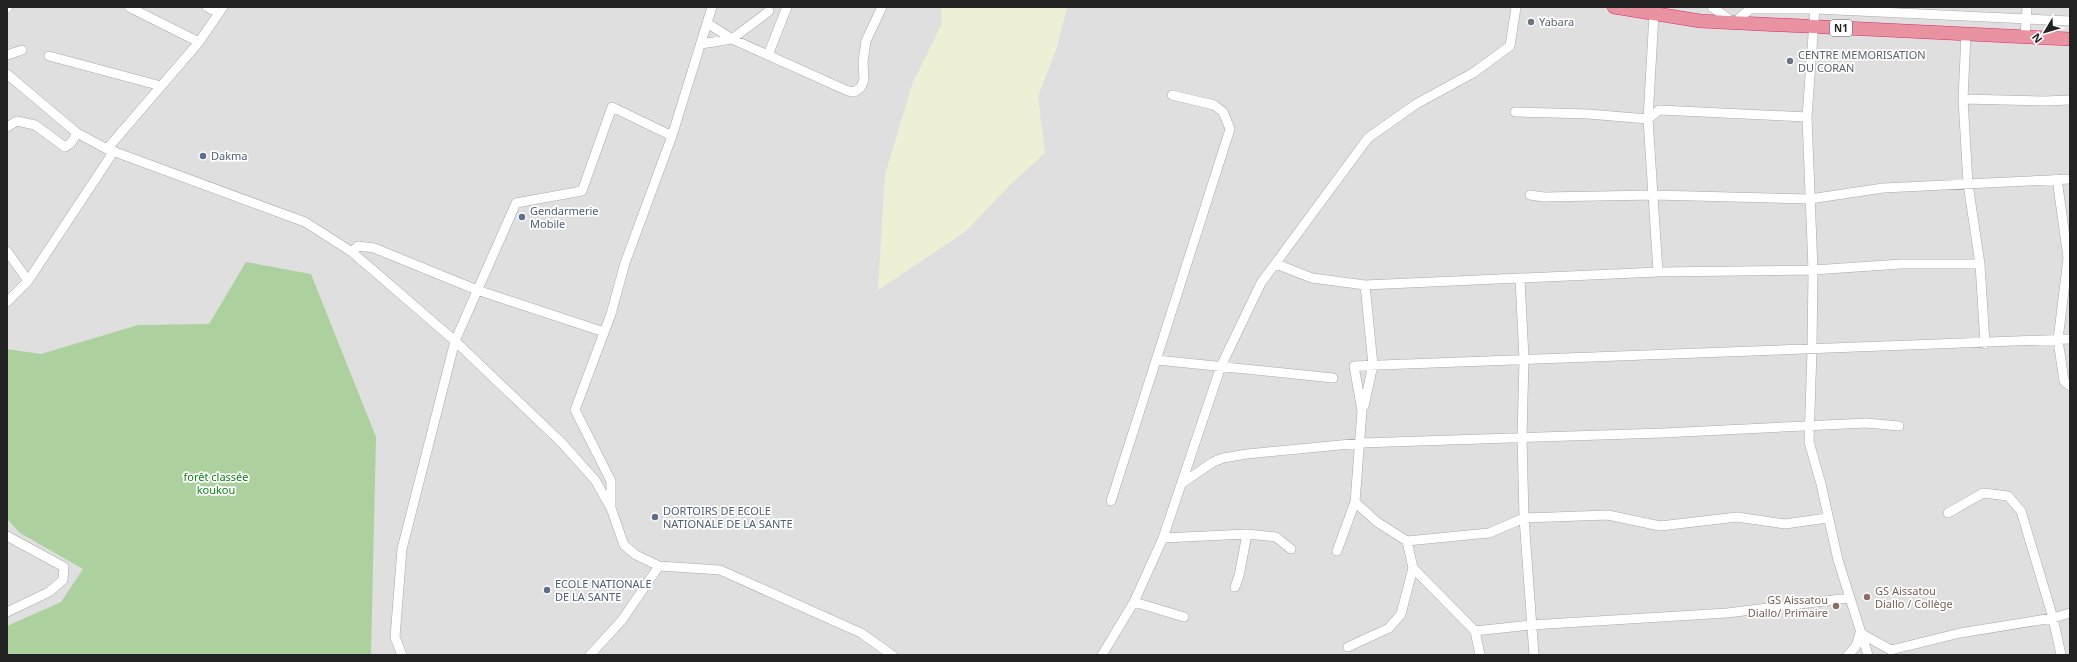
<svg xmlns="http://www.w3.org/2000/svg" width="2077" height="662" font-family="'Noto Sans',sans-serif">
<rect width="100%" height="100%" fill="#f2efe9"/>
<!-- residential -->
<path fill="#e0dfdf" d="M7 7H2070V655H7Z"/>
<!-- farmland -->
<path fill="#eef0d5" d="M941 7H1067L1056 50 1038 96 1045 153 1010 185 966 231 878 290 885 175 912 85 942 23Z"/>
<!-- forest -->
<path fill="#add19e" d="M246 262 311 274 376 437 371 655H7V626L61 602 83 569 20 533 7 519V349L41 354 138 325 209 324Z"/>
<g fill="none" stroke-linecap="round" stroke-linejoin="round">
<!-- minor casing -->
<g stroke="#a9a9a9" stroke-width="10">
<path id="minor" d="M129 7 199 42
M207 7 219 13
M1712 7 1734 23 1750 9H1815L2070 21
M1815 7 1807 117 1813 270 1812 350 1809 442 1821 484 1838 560 1868 655
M7 8 8 7
M707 23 732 39 769 11
M1966 34 1963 99 1968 184 1980 264 1985 344
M2025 36 2027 7
M701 44 732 39 848 91 854 92 861 87 864 80 863 62 866 41 882 7
M7 55 22 50
M768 55 787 7
M49 56 161 86
M7 74 77 133 107 149 305 222 352 252 455 341 562 443 595 480 611 508 624 545 636 555 659 566 720 570 861 633 892 655
M1963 99 2044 101 2070 100
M1515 112 1588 114 1648 119 1654 14
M7 127 17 121 35 125 65 147 71 143 77 133
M107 149 199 42 223 7
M2057 179 2068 258 2058 340 2064 381 2070 386
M1530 195 1544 197 1654 195 1810 199 1883 188 2070 179
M7 251 28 281
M352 252 358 246 374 248 477 290 604 332
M1276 264 1312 278 1365 285 1658 272 1813 270 1901 264H1980
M1658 272 1648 119 1659 110 1807 117
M1520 279 1524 359 1522 437 1524 518 1534 655
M7 302 28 281 114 151
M1157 360 1333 378
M1364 406 1373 365 1365 285
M1181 484 1213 462 1223 458 1247 454 1361 443 1663 433 1866 423 1899 426
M1111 501 1230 129 1223 112 1214 105 1172 95
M611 507V481L575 410 611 314 625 263 672 136 712 7
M1948 513 1983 493 2008 496 2021 511 2053 618 2061 655
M7 536 64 567 63 580 49 592 7 612
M1163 538 1247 534 1276 537 1291 549
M1407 541 1489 533 1524 518 1608 515 1660 526 1737 517 1785 524 1827 518
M1337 551 1355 502
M1235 587 1239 576 1247 534
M1849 598 1727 613 1531 625 1475 631 1413 568 1407 541 1377 522 1355 502 1362 411 1354 366 2070 339
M1134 602 1184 617
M1475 631 1480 655
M1348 647 1389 628 1401 614 1413 568
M402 655 395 637 402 549 455 341 516 203 582 191 612 107 672 136
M590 655 622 620 659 566
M1102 655 1134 602 1163 538 1221 366 1261 283 1368 138 1416 104 1473 73 1510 46 1516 7
M1848 655 1856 646 1860 633 1891 650 1960 633 2053 618 2070 613"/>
</g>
<!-- highway casing -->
<g stroke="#dc2a67" stroke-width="14">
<path id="highway" d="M1614 7 1700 21 2070 39"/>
</g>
<!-- minor -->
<use href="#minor" stroke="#fff" stroke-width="9"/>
<!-- highway -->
<use href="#highway" stroke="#e892a2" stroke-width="13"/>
</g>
<!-- markers -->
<g fill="#6b7280" stroke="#fff" stroke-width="1.5">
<circle cx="1531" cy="22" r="4"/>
<circle cx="1790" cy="61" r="4"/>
</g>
<g fill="#5c6f8a" stroke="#fff" stroke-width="1.5">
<circle cx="203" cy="156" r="4"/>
<circle cx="522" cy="217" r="4"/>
<circle cx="655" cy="517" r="4"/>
<circle cx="547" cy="590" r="4"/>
</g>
<g fill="#8d6e63" stroke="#fff" stroke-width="1.5">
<circle cx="1867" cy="597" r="4"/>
<circle cx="1836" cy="606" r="4"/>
</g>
<g text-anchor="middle" stroke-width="3.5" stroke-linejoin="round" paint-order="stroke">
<!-- shield labels -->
<rect fill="#fff" stroke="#646464" stroke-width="1" x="1830" y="20" width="22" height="16" rx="3"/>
<g font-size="10" font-weight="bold" fill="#222">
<text x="1841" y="32">N1</text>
</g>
<!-- worship labels -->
<g font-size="11" fill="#5b616d" stroke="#fff" text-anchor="start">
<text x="1539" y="26">Yabara</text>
<text x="1798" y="59">CENTRE MEMORISATION<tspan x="1798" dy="13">DU CORAN</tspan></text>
</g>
<!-- service labels -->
<g font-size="11" fill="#4e5e75" stroke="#fff" text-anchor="start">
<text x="211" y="160">Dakma</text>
<text x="530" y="215">Gendarmerie<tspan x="530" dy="13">Mobile</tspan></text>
<text x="663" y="515">DORTOIRS DE ECOLE<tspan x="663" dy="13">NATIONALE DE LA SANTE</tspan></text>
<text x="555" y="588">ECOLE NATIONALE<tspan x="555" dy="13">DE LA SANTE</tspan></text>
</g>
<!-- park labels -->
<g font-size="11" fill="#0c8416" stroke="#fff">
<text x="216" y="481">forêt classée<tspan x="216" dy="13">koukou</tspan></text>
</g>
<!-- education labels -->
<g font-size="11" fill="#785e54" stroke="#fff" text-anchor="start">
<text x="1875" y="595">GS Aissatou<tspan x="1875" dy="13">Diallo / Collège</tspan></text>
<text x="1828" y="604" text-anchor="end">GS Aissatou<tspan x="1828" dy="13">Diallo/ Primaire</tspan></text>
</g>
</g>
<!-- border -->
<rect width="2077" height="662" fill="none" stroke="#222222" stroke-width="16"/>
<!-- north arrow -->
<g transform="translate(2045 32) rotate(232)" stroke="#ffffff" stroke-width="3" paint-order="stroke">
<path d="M0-3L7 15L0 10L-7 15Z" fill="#222222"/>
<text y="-6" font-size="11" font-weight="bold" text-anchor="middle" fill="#222222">N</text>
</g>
</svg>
